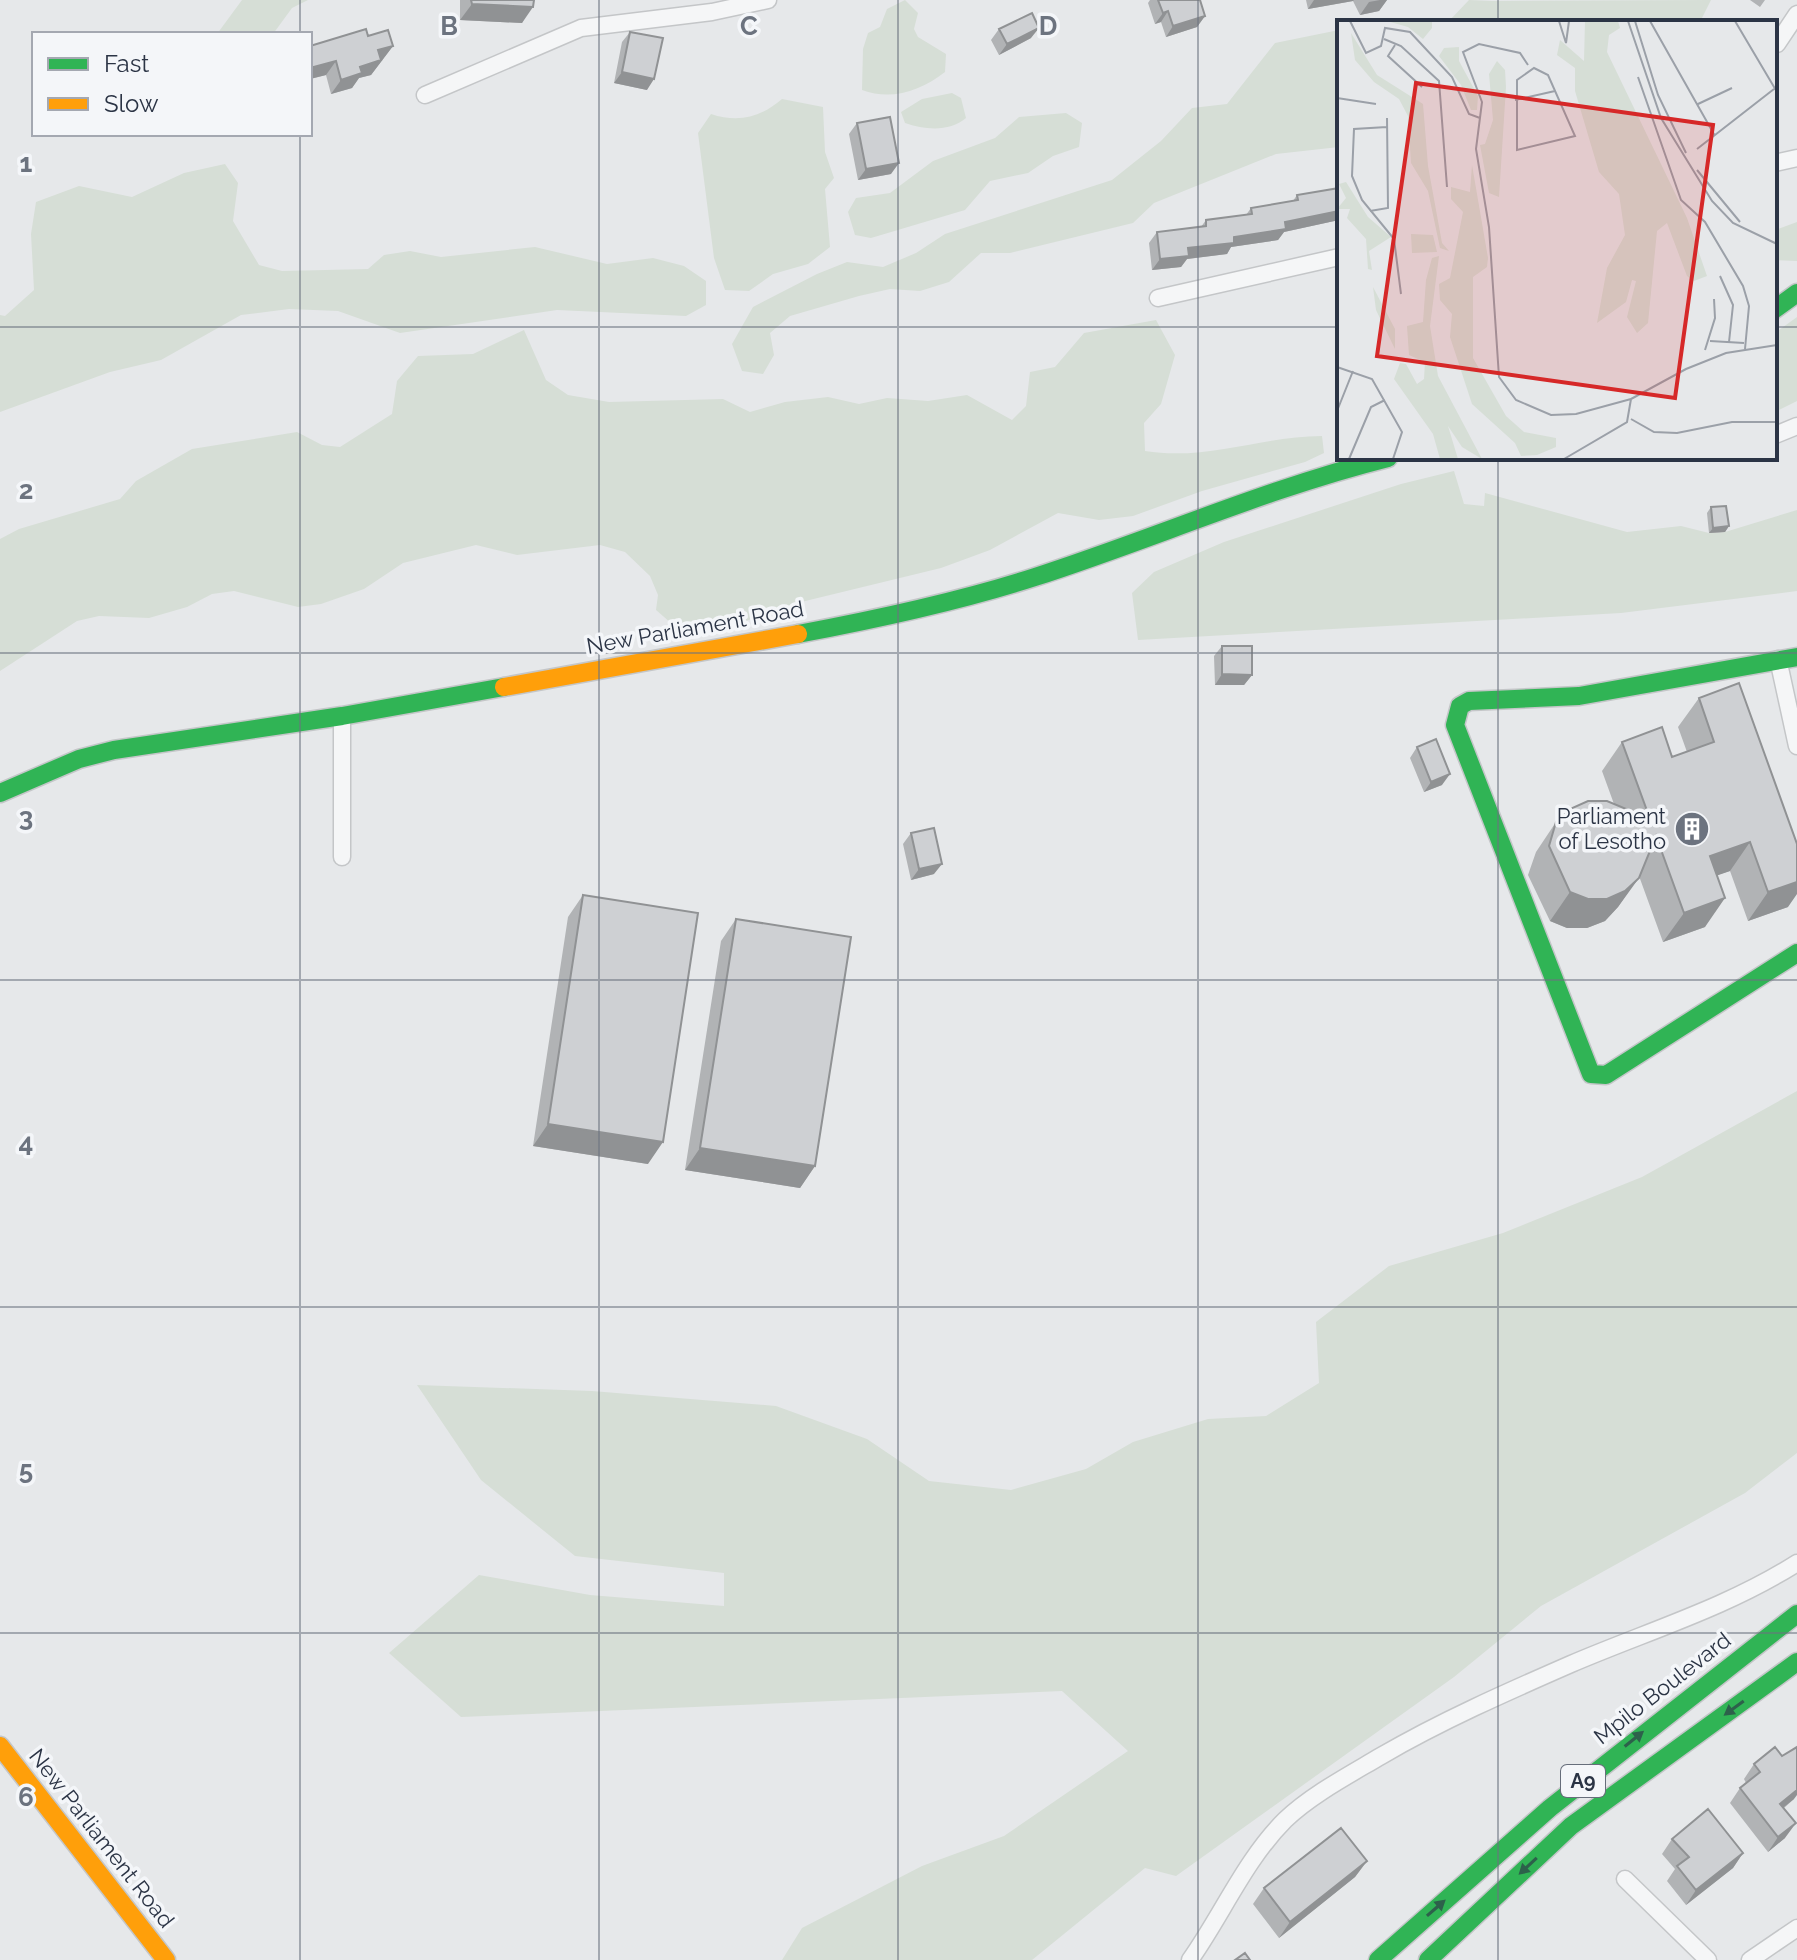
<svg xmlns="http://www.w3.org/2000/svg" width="1797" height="1960" font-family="Raleway,sans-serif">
<rect width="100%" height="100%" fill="#e6e8ea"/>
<!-- green -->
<path fill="#d6ded6" d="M242 0H308L292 8 273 34H217Z
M905 0 918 13 914 29 918 37 946 54 945 72C921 91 891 101 862 90L863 49 868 33 880 27 887 9Z
M1469 0 1492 1 1711 0 1700 22H1448Z
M1339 30V147L1276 154 1154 203 1133 223 1010 253H981L949 282 920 291 890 289 859 296 790 316 770 333 774 355 763 374 742 371 732 344 753 307 817 274 847 262 883 267 916 253 945 234 1112 180 1161 141 1192 108 1227 104 1275 43Z
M952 93 961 98 966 118C950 132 925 130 905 123L901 112 922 99Z
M782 99 823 107 825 152 834 178 825 189 830 247 808 264 773 274 749 291 725 290 714 258 698 133 711 114C738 123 760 118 782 99Z
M1066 113 1082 123 1079 147 1053 156 1028 173 990 181 965 210 871 238 855 235 848 212 856 198 890 193 933 161 995 138 1019 117Z
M225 164 238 183 233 221 259 265 282 271 368 269 384 255 410 251 441 257 535 247 607 264 653 258 684 266 706 281V305L686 316 557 310 400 333 338 311 289 309 241 315 161 360 110 372 0 412V315L5 316 34 290 31 234 36 202 79 186 132 197 184 173Z
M1797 222V261L1775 260V230Z
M1797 317V401L1775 412V333Z
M1156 320 1175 355 1161 404 1144 423 1145 451C1207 461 1262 436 1322 436L1324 453 1305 462 1202 491 1133 516 1099 520 1058 513 990 550 941 568 793 604 732 626 679 630 656 610 658 595 650 576 625 552 600 545 517 555 476 545 403 563 364 589 321 604 298 607 234 591 212 594 187 607 149 618 99 616 77 621 0 671V539L19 529 120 499 136 481 192 449 297 432 322 445 340 447 392 414 397 381 418 356 473 354 524 330 546 380 568 395 609 402 723 399 750 412 785 402 828 397 859 404 887 398 928 401 967 395 1012 420 1026 406 1030 372 1055 367 1084 333Z
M1454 471 1464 504 1484 506 1485 493 1627 532 1681 526 1709 533 1725 532 1797 510V591L1621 613 1138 640 1132 593 1154 572 1224 542 1401 484Z
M1797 1091V1453L1745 1493 1541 1606 1454 1677 1176 1876 1145 1868 1032 1960H782L802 1928 922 1866 1004 1836 1128 1751 1062 1691 461 1717 389 1653 479 1575 590 1595 724 1606V1573L575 1556 481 1480 417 1385 592 1391 776 1406 867 1439 929 1481 1011 1490 1086 1469 1133 1442 1208 1419 1266 1416 1319 1383 1316 1322 1389 1266 1503 1233 1642 1177Z"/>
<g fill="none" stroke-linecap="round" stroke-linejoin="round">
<!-- street casing -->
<g stroke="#c4c6c8" stroke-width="19">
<path id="street" d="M1777 44 1797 14
M425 95 581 28 712 12 768 0
M1775 163 1797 158
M1158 298 1339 257
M1775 435 1797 426
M1778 659 1797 746
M342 857V716
M1625 1879 1708 1960
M1190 1960C1222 1915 1245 1860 1285 1820 1311 1795 1349 1775 1381 1756 1441 1721 1507 1692 1571 1664 1648 1631 1726 1608 1797 1563
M1750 1960 1797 1928"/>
</g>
<!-- fast casing -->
<g stroke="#c4c6c8" stroke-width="21">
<path id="fast" d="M1775 309 1797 293
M798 634C878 619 958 602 1035 577 1153 539 1268 488 1388 458
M1797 657 1579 696 1469 701 1460 706 1455 725 1591 1074 1606 1075 1797 953
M0 793 79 759 114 750 342 716 504 687
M1378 1960 1550 1808 1797 1614
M1428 1960 1571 1826 1797 1662"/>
</g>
<!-- slow casing -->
<g stroke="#c4c6c8" stroke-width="21">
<path id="slow" d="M504 687 798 634
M0 1746 166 1960"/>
</g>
<!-- street -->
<use href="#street" stroke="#f5f6f7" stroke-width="16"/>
<!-- fast -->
<use href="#fast" stroke="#30b455" stroke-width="18"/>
<!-- slow -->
<use href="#slow" stroke="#ff9f0a" stroke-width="18"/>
</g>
<!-- wall -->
<path fill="#b1b3b5" d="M460 0H534L522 23 460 20Z
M1150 0H1200L1205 16 1197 27 1166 37 1161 22 1155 24 1148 3Z
M1306 0H1387L1379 11 1360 15 1353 1 1308 9Z
M1750 0H1765L1760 7Z
M999 29 1031 38 999 55 991 40Z
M630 32 647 90 614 83 622 42Z
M368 36 393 46 371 75 359 78 352 88 331 94 326 75 310 79Z
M857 123 891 174 858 180 849 134Z
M1339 187V220L1284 232 1278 240 1231 247 1227 254 1187 259 1181 267 1152 270 1149 243 1157 232 1201 227 1206 220 1246 215 1251 208 1293 201 1297 195 1338 188Z
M1711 507 1729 526 1725 532 1709 533 1707 513Z
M1222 646 1252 675 1244 685H1215L1214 656Z
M1699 698 1788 907 1748 921 1730 871 1717 875 1705 927 1663 942 1639 876 1618 907 1605 921 1587 928H1567L1550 921 1528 875 1536 852 1556 822 1614 804 1602 771 1622 742 1672 757 1687 752 1678 727Z
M1417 747 1442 785 1424 792 1410 758Z
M911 833 934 874 911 880 903 844Z
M583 895 648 1164 533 1146 568 917Z
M736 919 815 1166 800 1188 685 1170 721 941Z
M1754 1764 1794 1799 1784 1808 1785 1838 1768 1852 1730 1803 1740 1788 1746 1783 1744 1779Z
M1672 1839 1743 1853 1733 1868 1686 1905 1667 1881 1675 1869 1662 1854Z
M1367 1861 1355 1877 1279 1938 1253 1904 1264 1888Z"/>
<!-- shaded-wall -->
<path fill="#909294" d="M1314 0H1354L1353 1 1308 9Z
M1380 0H1387L1379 11 1360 15 1369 2Z
M472 4 533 7 522 23 460 20Z
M1168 11 1161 22 1155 24 1163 13Z
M1205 16 1197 27 1166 37 1173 26Z
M1039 28 1031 38 999 55 1007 44Z
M393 46 371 75 359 78 352 88 331 94 341 80 378 50Z
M336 61 326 75 310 79V68Z
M622 72 654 79 647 90 614 83Z
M899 163 891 174 858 180 866 169Z
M1339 211V220L1284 232 1278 240 1231 247 1227 254 1187 259 1181 267 1152 270 1160 259 1188 248 1234 237 1285 222Z
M1729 526 1725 532 1709 533 1713 528Z
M1222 674 1252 675 1244 685H1215Z
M1450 774 1442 785 1424 792 1431 782Z
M1750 842 1730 871 1690 885 1710 856Z
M942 864 934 874 911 880 919 869Z
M1639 878 1618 907 1605 921 1587 928H1567L1550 921 1570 892Z
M1797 882V894L1788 907 1748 921 1768 892Z
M1725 898 1705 927 1663 942 1684 913Z
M548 1124 663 1142 648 1164 533 1146Z
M700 1148 815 1166 800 1188 685 1170Z
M1797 1790V1795L1794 1799 1770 1818 1780 1804Z
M1796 1823 1785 1838 1768 1852 1778 1837Z
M1743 1853 1733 1868 1686 1905 1696 1890Z
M1367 1861 1355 1877 1279 1938 1290 1922Z"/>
<!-- building -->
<path fill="#ced0d3" stroke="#909294" stroke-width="2" d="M471 0H534L533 7 472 4Z
M1158 0H1200L1205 16 1173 26 1168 11 1163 13Z
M1032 13 1039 28 1007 44 999 29Z
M366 29 368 36 388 30 393 46 378 50 381 60 360 67 362 73 341 80 336 61 310 68V46Z
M630 32 663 38 654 79 622 72Z
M890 117 899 163 866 169 857 123Z
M1339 188V211L1285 222 1286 229 1234 237V243L1188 248 1189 256 1160 259 1157 232 1206 226V220L1252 214 1251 208 1298 200 1297 195Z
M1726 506 1729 526 1713 528 1711 507Z
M1222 646H1252V675L1222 674Z
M1739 683 1797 844V882L1768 892 1750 842 1710 856 1725 898 1684 913 1656 836 1639 878 1625 891 1607 899H1588L1570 892 1549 846 1556 822 1570 809 1588 801H1607L1650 819 1622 742 1662 727 1672 757 1714 742 1699 698Z
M1436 739 1450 774 1431 782 1417 747Z
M934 828 942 864 919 869 911 833Z
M583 895 698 913 663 1142 548 1124Z
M736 919 851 937 815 1166 700 1148Z
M1775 1747 1782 1756 1797 1747V1790L1780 1804 1796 1823 1778 1837 1740 1788 1760 1772 1754 1764Z
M1708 1809 1743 1853 1696 1890 1677 1866 1689 1857 1672 1839Z
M1341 1828 1367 1861 1290 1922 1264 1888Z
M1245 1953 1250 1960H1235Z"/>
<!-- one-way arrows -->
<defs><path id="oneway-solid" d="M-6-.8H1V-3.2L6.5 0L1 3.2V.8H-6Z" transform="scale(2)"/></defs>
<g fill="#2d614b">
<use href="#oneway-solid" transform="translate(1734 1708) rotate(144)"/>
<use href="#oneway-solid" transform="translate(1634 1739) rotate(-39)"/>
<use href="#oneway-solid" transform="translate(1528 1866) rotate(137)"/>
<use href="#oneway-solid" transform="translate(1436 1908) rotate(-41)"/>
</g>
<!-- grid -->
<path fill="none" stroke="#6c737f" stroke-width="2" stroke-opacity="0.55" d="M300 0V34M599 0V1960M898 0V1960M1198 0V1960M1498 0V22M300 134V1960M0 327H1339M1775 327H1797M1498 458V1960M0 653H1797M0 980H1797M0 1307H1797M0 1633H1797"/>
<!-- icons -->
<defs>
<g id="building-disc" transform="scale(1.8)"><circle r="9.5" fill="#6c737f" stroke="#f4f6f9"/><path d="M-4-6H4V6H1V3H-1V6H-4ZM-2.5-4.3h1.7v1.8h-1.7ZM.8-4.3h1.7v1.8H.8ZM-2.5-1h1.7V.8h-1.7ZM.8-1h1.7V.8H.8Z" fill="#fff"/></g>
</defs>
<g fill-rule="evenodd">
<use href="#building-disc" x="1692" y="829"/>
</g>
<g text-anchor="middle" stroke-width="7" stroke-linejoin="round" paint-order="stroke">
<!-- shield labels -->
<rect fill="#f4f6f9" stroke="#676e7b" stroke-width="2" x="1561" y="1765" width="44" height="32" rx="6"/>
<g font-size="20" font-weight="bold" fill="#2b3445">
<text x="1583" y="1788">A9</text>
</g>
<!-- street labels -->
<g font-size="22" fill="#2b3445" stroke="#f4f6f9">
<text transform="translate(695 627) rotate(-10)" y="8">New Parliament Road</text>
<text transform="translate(1662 1688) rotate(-38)" y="8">Mpilo Boulevard</text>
<text transform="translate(102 1838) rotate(52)" y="8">New Parliament Road</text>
</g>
<!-- poi labels -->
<g font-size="22" fill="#2b3445" stroke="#f4f6f9" text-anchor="end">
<text x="1666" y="824">Parliament<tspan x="1666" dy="25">of Lesotho</tspan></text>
</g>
</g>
<!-- overview -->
<g transform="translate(1337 20)">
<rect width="440" height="440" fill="#e6e8ea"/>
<path d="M50 1H95V8L86 19 71 7ZM248 1H281L283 8 272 15 270 32 350 198 370 256 357 261 350 256 330 203 320 211 311 303 300 313 290 297 299 261 295 260 289 282 260 303 270 248 288 215 282 174 262 152 238 71V48L220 35 223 20 247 41ZM14 13 40 55 86 84 91 146 105 223 112 231 103 228 91 171 74 143 71 96 62 79 37 62 18 40ZM122 27V41L141 76 140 90H134L124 65 102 36 107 28ZM160 41 168 50 169 67 162 177 152 173 143 125 148 124 156 100 152 54ZM135 145 151 238 150 247 136 257V338L169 396 187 412 219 418V427L200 435 184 436 178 423 135 384 113 317 115 294 103 280 102 264 113 258 126 192 114 179V167L133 172ZM9 162 31 197 54 217 32 231 35 250 31 249 29 219 10 198 13 189H0L9 178 2 164ZM74 214 96 215 100 232 75 233ZM102 236 93 306 101 356 145 439 125 427 111 406 121 439H103L96 414 57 359 63 343 69 344 80 364 87 359 88 342 72 335 70 306 86 302 89 260 95 238ZM36 267 58 309V329L39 290Z" fill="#d6ded6"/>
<path fill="none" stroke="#9ba0a8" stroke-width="2" d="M13 1 29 33 44 26 48 8 73 12 115 57 132 94 143 98M222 1 229 23 232 1M291 1 324 98 375 181 396 203 440 224M298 1 321 75 349 133M313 1 378 116M398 1 440 72M47 19 64 26 102 61 110 167M58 25 51 36 85 67M191 45 183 33 142 24 126 32 145 82 139 129 152 207 162 357 179 380 214 395 239 394 294 379M197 48 211 55 238 116 180 130V60ZM301 57 344 180 368 202 406 266 412 286 408 329M0 78 39 84M178 80 218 71M361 84 395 68M50 107 17 109 15 156 25 180 57 219 64 274M360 129 437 69M360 150 403 202M33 191 51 188 50 98M383 256 396 285 392 322M373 321 407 323M368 330 378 298 377 279M0 347 35 359 65 412 56 439M0 391 16 351M294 399 317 412 340 413 395 402H440M12 439 34 387 48 380M227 439 290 402 294 379 349 349 389 333 440 325"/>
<path fill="#d62828" fill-opacity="0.15" stroke="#d62828" stroke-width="4" d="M79 63 376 105 338 378 40 336Z"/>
<rect width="440" height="440" fill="none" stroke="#2b3445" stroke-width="4"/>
</g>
<g font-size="26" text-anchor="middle" font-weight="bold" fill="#6c737f" stroke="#f4f6f9" stroke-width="7" stroke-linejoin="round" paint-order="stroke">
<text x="449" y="35">B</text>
<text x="749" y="35">C</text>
<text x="1048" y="35">D</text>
<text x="26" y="172">1</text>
<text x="26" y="499">2</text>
<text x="26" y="826">3</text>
<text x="26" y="1152">4</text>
<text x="26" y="1479">5</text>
<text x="26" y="1806">6</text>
</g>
<!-- legend -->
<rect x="32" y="32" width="280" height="104" fill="#f4f6f9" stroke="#a4a8b1" stroke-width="2"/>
<rect x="48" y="58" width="40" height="12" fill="#30b455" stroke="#a4a8b1" stroke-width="2"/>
<text x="104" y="72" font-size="24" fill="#2b3445">Fast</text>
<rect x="48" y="98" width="40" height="12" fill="#ff9f0a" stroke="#a4a8b1" stroke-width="2"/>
<text x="104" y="112" font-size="24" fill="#2b3445">Slow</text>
</svg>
